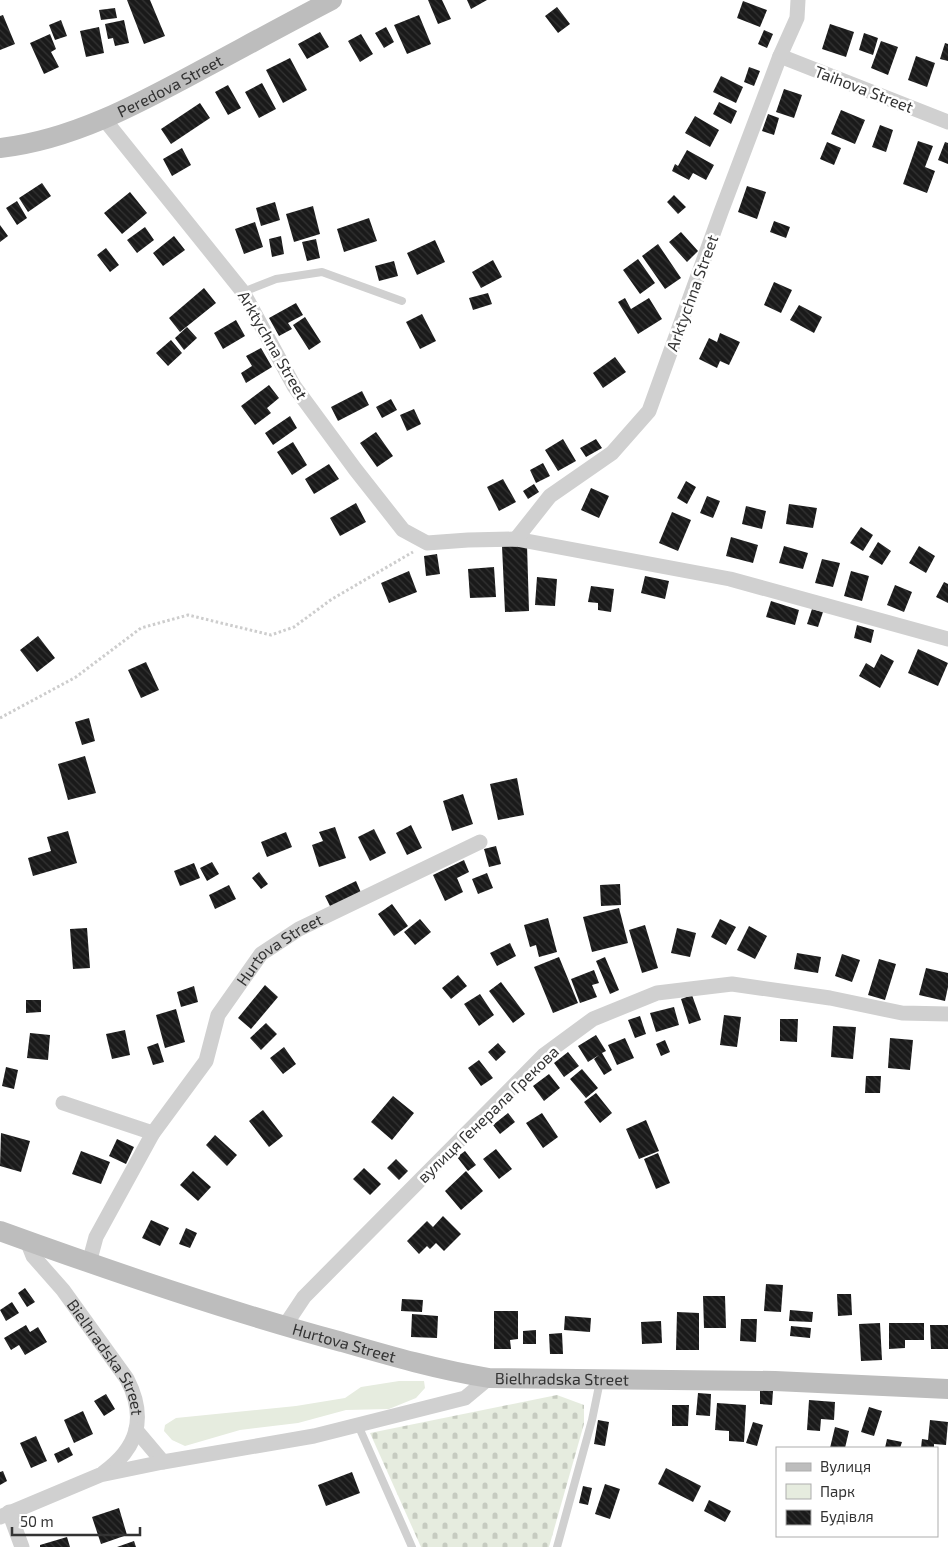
<svg xmlns="http://www.w3.org/2000/svg" width="948" height="1547" font-family="'Exo 2',sans-serif">
<defs>
<pattern id="cemetery-stones" width="16" height="16" patternUnits="userSpaceOnUse" patternTransform="scale(1.25)"><rect width="16" height="16" fill="#e6ecdf"/><path d="M2 7V4a2 2 0 0 1 4 0v3zM10 15v-3a2 2 0 0 1 4 0v3z" fill="#c6cbc0"/></pattern>
<pattern id="building-back-hatch" width="6" height="6" patternUnits="userSpaceOnUse" patternTransform="scale(1.25)"><rect width="6" height="6" fill="#1a1a1a"/><path d="M-1 5l2 2M0 0l6 6M5-1l2 2" fill="none" stroke="#333"/></pattern>
</defs>
<rect width="100%" height="100%" fill="#fff"/>
<!-- green -->
<path fill="#e6ecdf" d="M399 1381H424L425 1388 416 1398 389 1409 346 1410 298 1423 240 1430 185 1446 172 1440 164 1431 165 1425 176 1418 296 1406 345 1398 361 1387Z"/>
<!-- cemetery -->
<path fill="url(#cemetery-stones)" d="M557 1395 584 1405V1424L549 1547H421L370 1433Z"/>
<!-- building -->
<path fill="url(#building-back-hatch)" d="M127 0H150L165 36 144 44Z
M428 0H442L451 19 438 24Z
M467 0H487L471 9Z
M743 1 767 10 760 27 737 18Z
M557 7 570 24 558 33 545 16Z
M115 8 117 18 101 20 99 10Z
M3 15 15 44 0 50V16Z
M419 15 431 44 407 54 394 25Z
M61 20 67 36 55 40 49 25Z
M124 20 129 43 115 46 113 38 108 39 105 24Z
M830 24 854 32 846 57 822 49Z
M99 27 104 53 86 57 80 31Z
M386 27 394 42 384 48 375 33Z
M764 30 773 34 767 48 758 44Z
M320 32 329 47 307 59 298 44Z
M864 33 878 38 873 55 859 50Z
M50 34 56 49 51 52 59 67 44 74 30 43Z
M361 34 373 54 360 62 348 41Z
M881 41 898 47 888 75 871 68Z
M945 43 948 44V61L940 59Z
M916 56 935 63 927 87 908 80Z
M290 58 307 90 283 103 266 70Z
M749 67 760 71 754 86 744 82Z
M721 76 743 87 736 103 713 92Z
M262 83 276 109 259 118 245 92Z
M228 85 241 108 228 115 215 92Z
M784 89 802 95 794 118 776 112Z
M719 102 737 111 731 124 713 114Z
M200 103 210 118 171 144 161 129Z
M841 110 865 120 855 144 831 134Z
M768 114 779 118 774 135 762 131Z
M695 116 719 130 710 147 685 133Z
M880 125 893 130 886 152 872 147Z
M918 141 933 146 925 167 935 171 927 193 903 184Z
M827 142 841 148 834 165 820 159Z
M945 142 948 143V164L938 160Z
M182 148 191 165 172 176 163 159Z
M687 150 714 165 706 180 693 173 689 180 672 171 675 164 678 166Z
M42 183 51 196 28 212 19 198Z
M747 186 766 192 757 219 738 212Z
M130 192 147 213 122 234 104 213Z
M674 195 686 207 678 214 667 202Z
M17 201 27 218 17 225 6 208Z
M275 202 280 220 261 226 256 208Z
M313 206 320 234 294 242 286 214Z
M369 218 377 241 344 252 337 229Z
M774 221 790 227 786 238 770 232Z
M255 222 263 247 244 254 235 229Z
M0 225 8 236 0 242Z
M145 227 154 240 137 253 127 240Z
M681 232 698 251 687 262 669 242Z
M174 236 185 250 163 266 153 253Z
M281 236 284 254 272 257 269 239Z
M316 239 320 258 307 261 302 242Z
M435 240 445 262 417 275 407 253Z
M658 244 681 278 665 289 642 256Z
M106 248 119 265 110 272 97 255Z
M638 259 655 283 640 294 623 270Z
M493 260 502 277 481 288 472 272Z
M394 261 398 276 379 281 375 266Z
M774 282 792 290 781 313 764 305Z
M204 288 216 303 180 332 169 318Z
M488 293 492 304 473 310 469 298Z
M625 298 631 309 649 298 662 319 638 334 618 302Z
M296 303 303 315 288 323 292 329 279 336 269 318Z
M799 305 822 317 814 333 790 320Z
M422 314 436 341 420 349 406 322Z
M305 317 321 342 309 350 293 325Z
M236 320 245 336 223 349 214 333Z
M187 327 197 338 184 350 175 338Z
M720 333 740 342 729 365 720 361 717 368 699 359 709 338 717 342Z
M171 340 182 353 168 366 156 353Z
M261 348 272 367 246 383 241 373 252 366 246 356Z
M615 357 626 372 603 388 593 373Z
M269 385 279 398 267 408 271 413 255 425 241 406Z
M362 391 369 405 338 421 331 407Z
M391 399 397 410 382 418 376 407Z
M414 409 421 424 407 431 400 415Z
M290 416 297 428 273 445 265 433Z
M376 432 393 456 377 467 360 443Z
M563 439 576 461 558 471 545 450Z
M596 439 602 448 586 457 580 448Z
M293 442 307 465 292 475 277 452Z
M543 463 550 476 536 483 530 470Z
M329 464 339 479 314 494 305 479Z
M503 479 516 502 499 511 487 487Z
M686 481 696 487 687 504 677 498Z
M534 484 539 492 528 499 523 491Z
M591 488 609 496 599 518 581 510Z
M707 496 720 501 713 518 700 513Z
M356 503 366 522 340 536 330 518Z
M789 504 817 508 813 528 786 524Z
M746 506 766 511 762 529 742 524Z
M672 512 691 520 678 551 659 543Z
M861 527 873 535 863 551 850 543Z
M731 537 758 545 753 563 726 556Z
M878 542 891 551 882 565 869 557Z
M527 545 529 611 505 612 502 546Z
M784 546 808 553 803 569 779 563Z
M919 546 935 556 926 573 909 563Z
M437 554 440 574 426 576 424 556Z
M822 559 840 563 833 587 815 583Z
M494 567 496 597 470 598 468 569Z
M409 571 417 592 389 603 381 583Z
M851 571 869 576 862 601 844 596Z
M645 576 669 581 665 599 641 593Z
M537 577 557 579 555 606 535 605Z
M944 582 948 584V603L936 597Z
M895 585 912 592 904 612 887 605Z
M591 586 614 589 611 612 598 610V603L588 602Z
M771 601 799 610 795 625 766 617Z
M812 609 823 612 818 627 807 624Z
M857 625 874 630 871 643 854 638Z
M38 636 55 658 37 672 20 650Z
M918 649 948 663 938 686 908 673Z
M881 654 894 661 880 688 859 676 866 663 874 668Z
M146 662 159 690 141 698 128 670Z
M89 718 95 741 82 745 75 722Z
M85 756 96 793 68 800 58 764Z
M517 778 524 815 498 820 490 784Z
M463 794 473 824 452 831 443 801Z
M411 825 422 848 407 855 396 833Z
M335 827 346 858 319 867 312 845 323 841 319 832Z
M374 829 386 853 370 861 358 837Z
M68 831 77 863 33 876 28 858 51 851 47 837Z
M286 832 292 847 267 857 261 842Z
M496 846 501 864 489 867 484 849Z
M464 860 469 872 457 878 463 892 445 901 433 875Z
M212 862 219 874 207 881 200 868Z
M194 863 200 878 180 886 174 871Z
M259 872 268 884 261 889 252 878Z
M487 873 493 888 478 894 472 879Z
M356 881 362 895 332 910 325 896Z
M620 884 621 905 601 906 600 885Z
M229 885 236 899 215 909 209 895Z
M392 904 408 926 394 936 378 914Z
M619 908 628 943 592 952 583 917Z
M548 918 557 952 539 957 536 945 530 947 524 925Z
M420 919 431 932 415 945 404 932Z
M720 919 736 927 726 945 711 937Z
M645 925 658 968 642 973 629 930Z
M749 926 767 936 755 959 737 950Z
M87 928 90 968 73 969 70 929Z
M677 928 696 933 690 957 671 953Z
M510 943 516 956 497 966 490 953Z
M797 953 821 957 818 973 794 969Z
M842 954 860 960 852 982 835 976Z
M559 957 578 1003 553 1013 534 967Z
M605 957 619 990 610 994 596 961Z
M879 959 896 964 885 1000 868 995Z
M926 968 948 973V987L945 1001 919 995Z
M594 970 599 983 592 985 597 997 580 1003 571 979Z
M458 975 467 986 451 999 442 988Z
M501 982 525 1014 513 1023 489 991Z
M265 985 278 997 251 1029 238 1018Z
M194 986 198 1002 181 1007 177 992Z
M480 994 494 1015 479 1026 464 1004Z
M692 995 701 1020 689 1024 681 999Z
M26 1000H41V1012L26 1013Z
M674 1007 679 1025 656 1032 650 1013Z
M176 1009 185 1042 165 1048 156 1015Z
M724 1015 741 1017 737 1047 720 1045Z
M640 1016 646 1034 635 1038 628 1020Z
M780 1019H798L797 1042 780 1041Z
M266 1023 277 1034 261 1050 250 1038Z
M833 1026 856 1027 853 1059 831 1057Z
M125 1030 130 1055 112 1059 106 1034Z
M30 1033 50 1035 48 1060 27 1058Z
M596 1035 606 1051 602 1053 612 1070 604 1075 594 1059 599 1055 588 1062 578 1046Z
M625 1038 634 1058 617 1065 608 1045Z
M890 1038 913 1040 910 1070 888 1068Z
M665 1040 670 1052 661 1056 656 1044Z
M158 1043 164 1062 153 1065 147 1047Z
M498 1043 506 1052 496 1061 488 1052Z
M284 1047 296 1064 283 1074 270 1058Z
M568 1052 579 1066 564 1077 554 1063Z
M479 1060 493 1078 481 1086 468 1068Z
M6 1067 18 1070 14 1089 2 1086Z
M582 1069 598 1088 586 1098 570 1079Z
M549 1074 560 1088 544 1101 533 1086Z
M866 1076H881L880 1093H865Z
M596 1093 612 1113 600 1123 584 1102Z
M393 1096 414 1113 392 1140 371 1122Z
M263 1110 283 1136 269 1147 249 1121Z
M508 1113 515 1122 500 1134 493 1125Z
M542 1113 558 1137 543 1148 526 1123Z
M646 1120 659 1151 639 1159 626 1129Z
M1 1133 30 1141 21 1172 0 1166Z
M215 1135 237 1155 227 1166 206 1145Z
M117 1139 134 1147 126 1164 109 1156Z
M496 1149 512 1169 499 1179 483 1159Z
M81 1151 110 1162 101 1184 72 1174Z
M465 1151 476 1165 468 1171 457 1157Z
M658 1153 670 1183 656 1189 644 1159Z
M396 1159 408 1171 399 1180 387 1168Z
M364 1168 381 1184 370 1195 353 1179Z
M193 1171 211 1187 198 1201 180 1185Z
M466 1171 483 1191 461 1210 445 1191Z
M443 1216 461 1234 444 1251 436 1243 430 1249 427 1246 419 1254 407 1241 427 1221 433 1227Z
M151 1220 169 1228 160 1246 142 1238Z
M186 1228 197 1233 190 1248 179 1244Z
M766 1284 783 1285 781 1312 764 1311Z
M25 1288 35 1302 27 1307 18 1293Z
M837 1294H851L852 1315 838 1316Z
M703 1296H725L726 1328H704Z
M402 1299 423 1300 422 1312 401 1311Z
M12 1302 19 1313 6 1321 0 1310Z
M790 1310 813 1312 812 1322 789 1321Z
M494 1311H518V1339L510 1340 511 1349H494Z
M677 1312 699 1313V1350H676Z
M412 1314 438 1316 437 1338 411 1337Z
M565 1316 591 1318 590 1332 564 1330Z
M741 1319H757L756 1342 740 1341Z
M661 1321 662 1343 642 1344 641 1322Z
M880 1323 882 1360 861 1361 859 1324Z
M889 1323H924V1340H905V1348L889 1349Z
M26 1325 30 1332 38 1327 47 1342 25 1355 19 1345 11 1350 4 1338Z
M930 1325H948V1349H931Z
M791 1326 811 1328 810 1338 790 1336Z
M536 1330V1344H523V1331Z
M562 1333 563 1354H550L549 1334Z
M760 1390 773 1391 772 1405 760 1404Z
M698 1393 711 1394 710 1416 696 1415Z
M106 1394 115 1409 104 1416 94 1401Z
M809 1400 835 1402 834 1420 821 1419 820 1431 807 1430Z
M717 1403 746 1405 744 1442 729 1441V1431L715 1430Z
M672 1405H689L688 1426H672Z
M869 1407 882 1411 874 1436 861 1432Z
M83 1411 93 1434 74 1443 64 1420Z
M598 1420 609 1422 605 1446 594 1444Z
M930 1420 948 1422 946 1445 934 1444V1448H921L922 1439 928 1440Z
M753 1422 763 1425 757 1446 746 1443Z
M835 1427 849 1431 845 1448H830Z
M36 1436 47 1461 31 1468 20 1443Z
M887 1439 902 1442 900 1448H885Z
M69 1447 73 1455 58 1463 54 1454Z
M666 1468 701 1486 693 1502 658 1484Z
M3 1471 7 1481 0 1485V1472Z
M352 1472 360 1493 326 1506 318 1485Z
M605 1484 620 1489 610 1519 595 1514Z
M583 1486 592 1488 588 1505 579 1503Z
M709 1500 731 1511 725 1522 704 1511Z
M119 1508 127 1535 101 1544 92 1517Z
M67 1537 70 1547H40V1545Z
M134 1541 136 1547H117Z"/>
<g fill="none" stroke-linecap="round" stroke-linejoin="round">
<!-- path -->
<path stroke="#cdcdcd" stroke-width="3" stroke-dasharray="2.5 2.5" stroke-linecap="butt" d="M0 718 76 677 141 628 188 615 271 635 294 627 332 599 413 552"/>
<!-- lane -->
<path stroke="#d0d0d0" stroke-width="8" d="M243 292 276 279 322 272 402 301
M358 1425 412 1547
M557 1547 592 1420 600 1381"/>
<!-- street -->
<g stroke="#d0d0d0" stroke-width="15">
<path d="M780 56 948 122"/>
<path d="M104 119 243 292 294 386 355 469 403 530 427 543 468 540 516 539 730 579 948 639"/>
<path d="M516 539 550 496 612 453 649 411 721 212 780 56 797 18 798 0"/>
<path d="M63 1103 153 1133"/>
<path id="s1" d="M27 1241 33 1256 63 1290 127 1379C147 1418 138 1448 103 1473"/>
<path id="s2" d="M89 1263 96 1237 153 1133 206 1061 218 1015 261 954 299 929 480 842"/>
<path d="M284 1327 304 1297 544 1055 593 1019 657 993 732 984 830 998 902 1013 948 1014"/>
<path d="M136 1430 163 1462"/>
<path d="M9 1512 22 1547"/>
<path d="M0 1517 100 1475 163 1462 314 1436 465 1398 489 1378"/>
</g>
<!-- secondary -->
<g stroke="#bdbdbd" stroke-width="20">
<path id="s3" d="M0 148C72 140 138 104 201 70 244 47 288 23 332 0"/>
<path id="s4" d="M0 1231C113 1272 226 1311 342 1342 390 1356 439 1370 489 1378L775 1381 948 1389"/>
</g>
</g>
<g text-anchor="middle" stroke-width="5" stroke-linejoin="round" paint-order="stroke">
<!-- street labels -->
<g font-size="16" fill="#333" stroke="#fff">
<text dy="6" stroke="none"><textPath href="#s3" startOffset="182">Peredova Street</textPath></text>
<text transform="translate(864 89) rotate(21)" y="6">Taihova Street</text>
<text transform="translate(692 293) rotate(-70)" y="6">Arktychna Street</text>
<text transform="translate(273 345) rotate(60)" y="6">Arktychna Street</text>
<text dy="6" stroke="none"><textPath href="#s2" startOffset="374">Hurtova Street</textPath></text>
<text transform="translate(488 1114) rotate(-44)" y="6">вулиця Генерала Грекова</text>
<text dy="6" stroke="none"><textPath href="#s4" startOffset="362">Hurtova Street</textPath></text>
<text dy="6" stroke="none"><textPath href="#s1" startOffset="142">Bielhradska Street</textPath></text>
<text dy="6" stroke="none"><textPath href="#s4" startOffset="584">Bielhradska Street</textPath></text>
</g>
</g>
<!-- legend -->
<rect x="776" y="1447" width="162" height="90" fill="#ffffff" stroke="#adadad"/>
<rect x="786" y="1463" width="25" height="8" fill="#bdbdbd" stroke="#adadad"/>
<text x="820" y="1472" font-size="15" fill="#333333">Вулиця</text>
<rect x="786" y="1484" width="25" height="15" fill="#e6ecdf" stroke="#adadad"/>
<text x="820" y="1497" font-size="15" fill="#333333">Парк</text>
<rect x="786" y="1510" width="25" height="15" fill="url(#building-back-hatch)" stroke="#adadad"/>
<text x="820" y="1522" font-size="15" fill="#333333">Будівля</text>
<!-- scale -->
<path d="M12 1527v8h128v-8" fill="none" stroke="#333333" stroke-width="2.5"/>
<text x="20" y="1527" font-size="15" fill="#333333" stroke="#ffffff" stroke-width="4" paint-order="stroke">50 m</text>
</svg>
